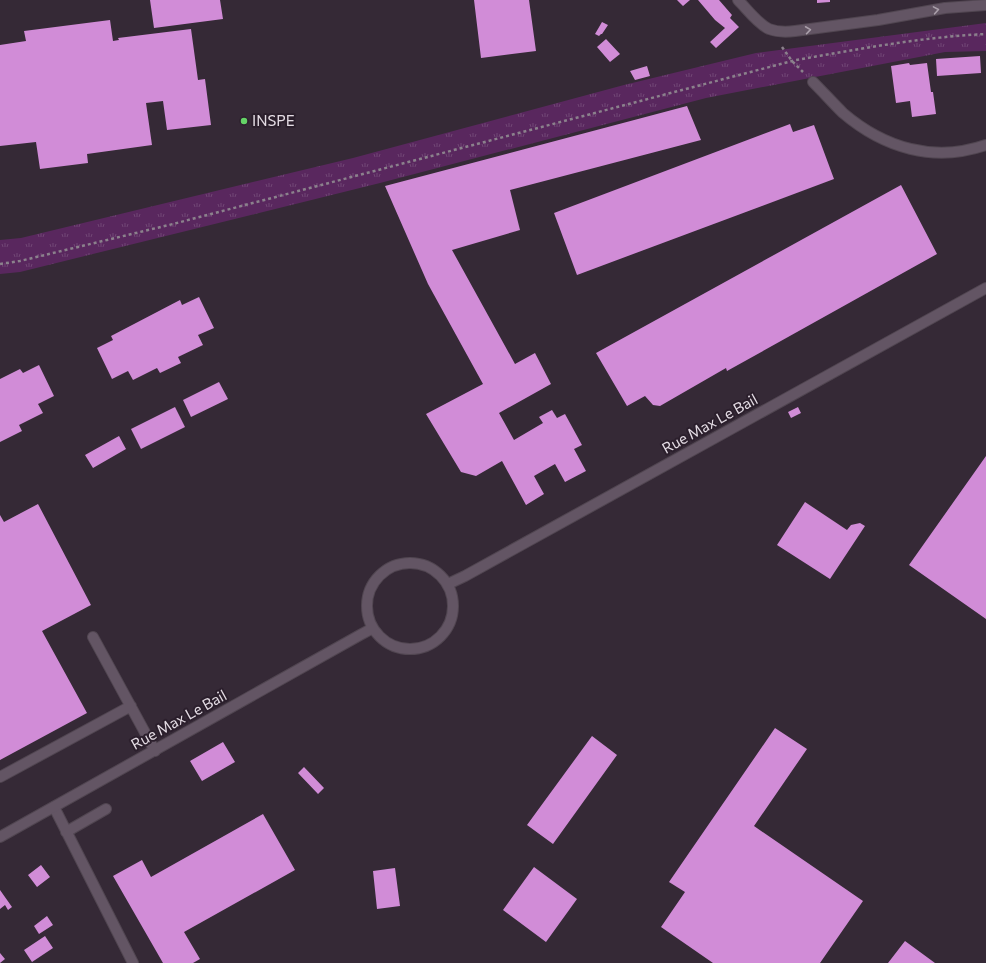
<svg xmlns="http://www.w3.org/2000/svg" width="986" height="963" font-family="Commissioner,sans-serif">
<defs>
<pattern id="grass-tufts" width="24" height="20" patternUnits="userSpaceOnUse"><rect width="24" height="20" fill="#59275e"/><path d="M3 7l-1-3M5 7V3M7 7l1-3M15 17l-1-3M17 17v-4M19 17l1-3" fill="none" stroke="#714675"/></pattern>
</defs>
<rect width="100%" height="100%" fill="#352936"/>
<!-- grass -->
<path fill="url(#grass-tufts)" d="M986 23V51L945 52 706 98 380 183 20 272 0 274V240L21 238 353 158 624 85 756 53Z"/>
<!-- building -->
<path fill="#d18cd7" d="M150 0H220L223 19 154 28Z
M474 0H529L536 51 481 58Z
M677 0H690L683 6Z
M698 0H719L732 15 730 18 739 27 716 48 710 42 725 28 715 20Z
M817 0H830V2L817 3Z
M110 20 113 41 119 40 118 38 191 29 198 80 205 79 211 125 167 130 163 101 146 103 152 145 87 154 88 163 40 169 36 142 0 146V45L26 41 24 31Z
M602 22 608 25 602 34H601L599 36 595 34Z
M606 39 620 54 610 62 597 47Z
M980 56 981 73 937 76 936 59Z
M909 63 910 65 927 63 931 92H933L936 114 912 117 910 101 896 103 891 66Z
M647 66 650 76 635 80 630 71Z
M687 106 701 140 510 190 520 230 452 250 515 364 535 353 551 384 499 413 514 440 543 423 539 417 552 410 557 418 565 414 582 445 574 449 586 471 565 482 555 464 534 476 544 494 526 505 502 461 476 476 461 472 426 414 483 384 428 284 385 186Z
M790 124 793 132 814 125 834 179 577 275 554 213Z
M901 185 937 254 727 371 726 368 660 406 653 405 645 396 627 406 596 353Z
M199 297 214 328 198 335 203 345 178 357 181 363 160 373 157 368 133 380 128 371 112 379 97 348 113 340 111 336 180 300 182 305Z
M39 365 54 396 38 404 43 413 19 425 22 431 0 442V379L20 369 23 373Z
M219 382 228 399 191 417 183 400Z
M175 407 185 427 141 449 131 429Z
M798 407 801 413 791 418 788 412Z
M119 436 126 449 93 468 85 455Z
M986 456V619L909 565Z
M805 502 847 530 851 525 860 523 865 526 830 579 777 545Z
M38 504 91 605 42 631 87 713 0 760V515L4 522Z
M775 728 807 749 754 826 863 901 820 963H713L661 927 685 892 669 882Z
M592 736 617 755 553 844 527 825Z
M223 742 235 762 202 781 190 761Z
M304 767 324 788 318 794 298 773Z
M263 814 295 870 184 932 200 959 193 963H163L113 876 142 860 151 877Z
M41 865 50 877 37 887 28 875Z
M534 867 577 899 546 942 503 910Z
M395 868 400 906 377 909 373 871Z
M0 890 12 907 8 910 5 905 0 909Z
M47 916 53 925 39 934 34 926Z
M45 936 53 948 32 962 24 950Z
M905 941 935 963H888Z
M0 953 5 959 0 963Z"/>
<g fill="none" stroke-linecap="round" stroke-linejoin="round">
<!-- service casing -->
<g stroke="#514651" stroke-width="12">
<path id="service" d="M93 637 155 751
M0 777 131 706
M54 807 133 963
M66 832 106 809"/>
</g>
<!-- minor casing -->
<g stroke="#514651" stroke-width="12">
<path id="minor" d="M738 0C747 9 758 24 769 29 777 32 787 32 795 31L878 20 945 8 986 5
M813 82C823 92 833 103 843 113 884 148 934 163 986 145
M367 606a43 43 0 1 1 86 0a43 43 0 1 1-86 0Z
M448 584 465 576 986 288
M0 837 360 635 373 628"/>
</g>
<!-- path -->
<path stroke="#8b818c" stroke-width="2.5" stroke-dasharray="3 3" stroke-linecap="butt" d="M782 47 792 61 803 72
M0 264 20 261 173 224 796 60C859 49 922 37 986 34"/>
<!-- service -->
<use href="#service" stroke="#635564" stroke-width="10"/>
<!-- minor -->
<use href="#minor" stroke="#635564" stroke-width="10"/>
</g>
<!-- one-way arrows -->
<defs><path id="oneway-chevron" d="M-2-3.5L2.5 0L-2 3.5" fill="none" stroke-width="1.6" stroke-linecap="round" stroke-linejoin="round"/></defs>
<g stroke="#aa9faa">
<use href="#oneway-chevron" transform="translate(936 10) rotate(-10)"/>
<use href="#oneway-chevron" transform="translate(808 30) rotate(-8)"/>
</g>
<!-- markers -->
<circle fill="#65d467" stroke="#2b1f2c" stroke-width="1.5" cx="244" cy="121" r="4"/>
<g text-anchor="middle" stroke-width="4" stroke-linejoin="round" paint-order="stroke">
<!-- poi labels -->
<g font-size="15" fill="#e4dce4" stroke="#2b1f2c" text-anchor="start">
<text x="252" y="126">INSPE</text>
</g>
<!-- street labels -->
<g font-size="15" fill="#e4dce4" stroke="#2b1f2c">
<text transform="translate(710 424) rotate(-29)" y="5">Rue Max Le Bail</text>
<text transform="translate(179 720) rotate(-29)" y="5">Rue Max Le Bail</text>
</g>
</g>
</svg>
